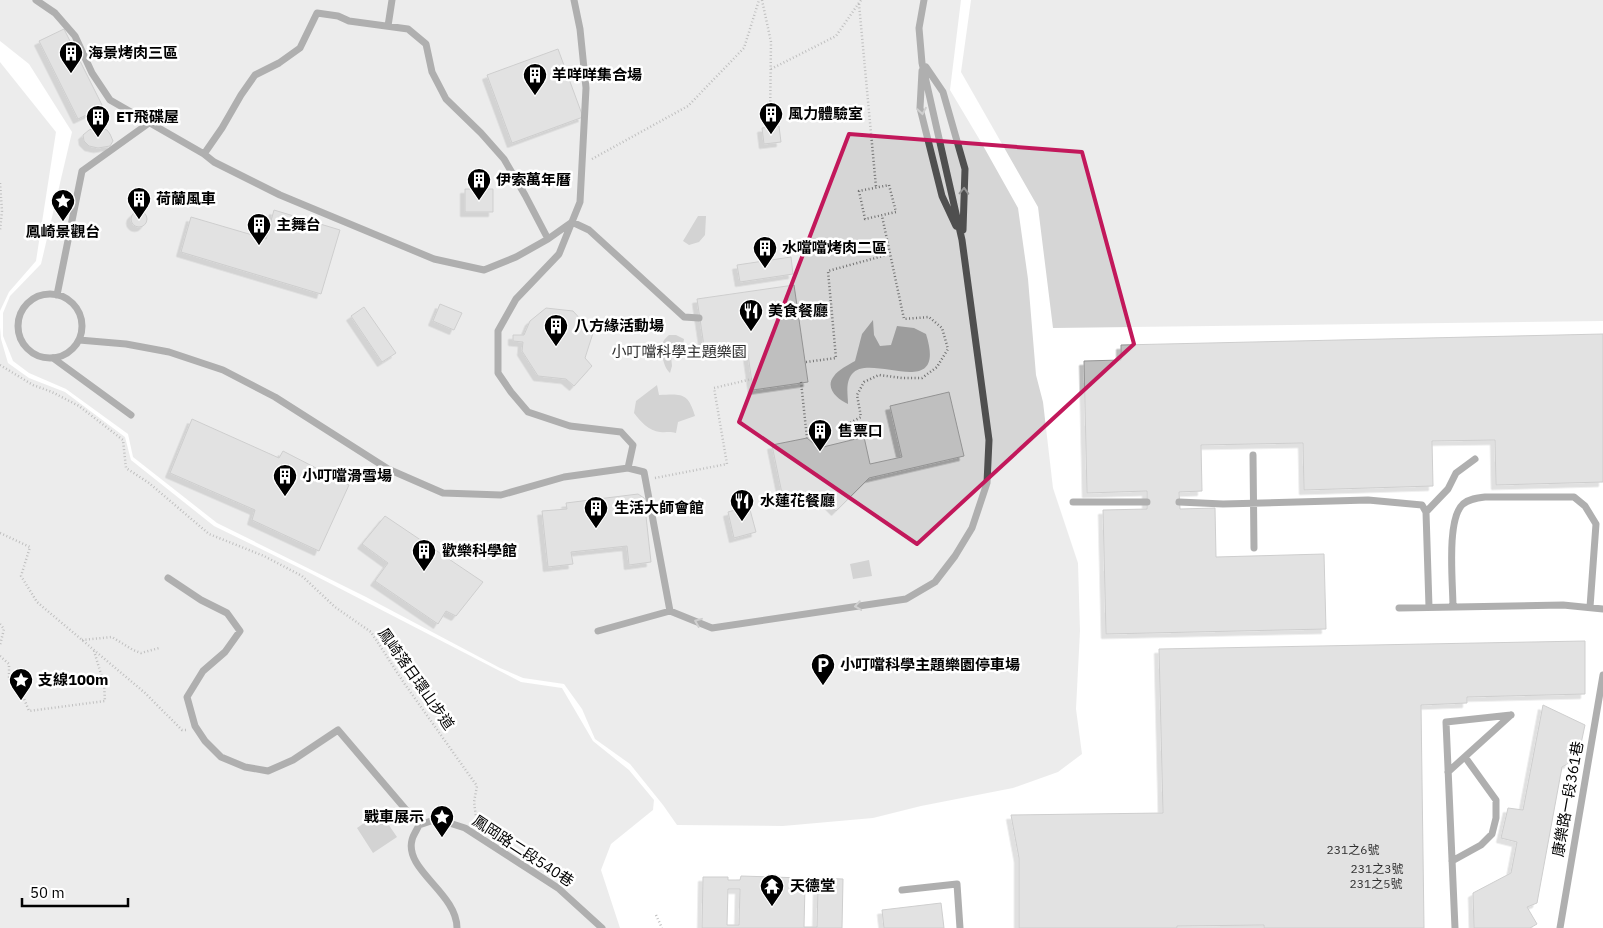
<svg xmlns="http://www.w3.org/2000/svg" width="1603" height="928" font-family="'IBM Plex Sans','Noto Sans TC',sans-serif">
<defs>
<filter id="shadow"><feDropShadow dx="-4.5" dy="4.5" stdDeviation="0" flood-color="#0004"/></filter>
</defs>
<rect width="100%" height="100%" fill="#fff"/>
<!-- green -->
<path fill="#d6d6d6" d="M0 0H961L950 90 981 142 1018 208 1028 279 1036 375 1043 402 1053 488 1078 563 1080 631 1076 709 1082 754 1058 772 1013 788 921 806 873 818 783 826 677 825 663 805 630 764 595 739 582 709 564 684 523 678 500 668 366 597 217 523 133 457 128 434 66 389 29 373 13 361 3 336V313L10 296 41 264 72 132 29 64 0 41Z
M971 0H1603V321L1053 328 1038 207 961 72Z
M0 62 56 132 36 261 9 292 0 311Z
M0 327 1 339 8 363 29 378 65 392 125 437 131 460 214 526 308 572 521 682 562 688 593 741 629 770 654 800 653 810 611 844 601 870 620 928H0Z"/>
<!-- water -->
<path fill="#9d9d9d" d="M698 216H706L705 235 699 242 689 245 683 241Z
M873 320 874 335 880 346 891 345 897 326 914 328 926 334C948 404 870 351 852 374 845 383 848 395 848 404 838 400 824 388 834 376 838 370 848 365 855 361L862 334Z
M669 335H676L684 339C683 349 680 352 671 356L672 366 670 373C663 367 660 350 663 342 664 339 667 337 669 335Z
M657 385 659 395C681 394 688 392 695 416L678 422 676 433C668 431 667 433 660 432 649 431 640 421 634 413L636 401Z
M869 560 872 576 853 579 850 564Z
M380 812 397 837 373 853 357 828Z"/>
<!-- building -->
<path fill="#bfbfbf" stroke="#939393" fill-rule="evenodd" filter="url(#shadow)" d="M64 29 103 107 78 119 39 41Z
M558 49 583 117 512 143 487 75Z
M779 126 781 142 764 144 762 128Z
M97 127 107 130 110 134 113 141 110 146 98 148 89 146 84 141 83 135 89 130Z
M465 189H493V212H465Z
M274 210 340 230 321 294 181 252 191 217 266 239Z
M131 219a8 8 0 1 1 16 0a8 8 0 1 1-16 0Z
M791 257 793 274 740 282 737 265Z
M794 285 808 382 753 390 747 347 705 353 697 299Z
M440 304 462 313 454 330 433 321Z
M364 307 396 353 382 362 351 316Z
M546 308 573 311 593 333 585 358 592 366 574 386 566 379 538 376 522 351 523 342 513 341V335H524L530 321Z
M1603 334V482L1496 485 1495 440 1432 441 1433 486 1304 490 1303 443 1201 445 1202 491 1179 492 1180 509 1215 508 1216 557 1324 554 1326 629 1106 634 1103 510 1147 509V491L1087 493 1084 361 1121 360V345Z
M949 392 964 456 869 478 836 511 821 496 784 503 772 445 807 438 819 448 864 437 870 464 902 457 890 406Z
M192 419 279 458 283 451 349 485 319 551 252 520 255 510 170 473Z
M638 494 644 498 651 562 629 565 627 546 571 552 573 564 548 567 542 511 567 509 566 503Z
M749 506 756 532 734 538 728 512Z
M385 516 483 582 456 616 446 611 438 624 375 581 388 563 362 544Z
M1585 641V694L1467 697V703L1421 705 1424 928H1264V925L1177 926V928H1019V858L1011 815 1163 813 1159 649Z
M1543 705 1585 725 1578 758 1562 767 1537 903 1527 907 1537 924 1530 928H1474L1473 893 1511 873 1517 842 1501 838 1508 808 1523 810Z
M741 876 803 878 804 882H816L817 878 843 879 842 928H702L703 877H728V880H740ZM805 886 818 887 817 927H804ZM728 889H740L739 925H727Z
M941 903 944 928H884L882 910Z"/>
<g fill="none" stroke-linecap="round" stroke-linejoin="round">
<!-- path -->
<path stroke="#717171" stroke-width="2.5" stroke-dasharray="1 2.5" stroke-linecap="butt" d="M762 0 771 42 770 121
M859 4 876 187
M771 69 836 36 861 0
M592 159 688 106 744 48 759 0
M0 183 2 211 0 230
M889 185 896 212 865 219 859 191Z
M806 362 836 358 828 271 890 254
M0 365 33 385 52 392 79 406 123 440 126 468 149 483 209 534 264 556 302 576 335 607 371 632 404 683 477 786 474 802 477 824
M801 382 807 438
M851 440 850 423 861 417 857 395 864 382 879 375 902 378H922L937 367 948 349 942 328 929 317 904 319 882 216
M655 478 727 464 714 388 752 379
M0 533 30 547 21 576 37 602 145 693 182 730H186
M0 624 4 629 0 645
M82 640 112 637 133 650 141 653 159 648
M0 656 9 664V677L20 689 29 711 105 701 104 684 94 651
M656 915 662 928"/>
<!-- service -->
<path stroke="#4f4f4f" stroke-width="7" d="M36 0 55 13 75 36 92 73 110 100 204 154 214 162 280 195 434 259 484 270 516 257 548 239 572 222 589 230 684 317 699 318
M574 0 580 29 586 88 580 202 559 254 516 299 498 331V373L511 392 528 412 570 426 621 432 633 445 628 468
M388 26 392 0
M926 67 943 92 965 169 963 230
M922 71 920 108 942 196 956 226
M204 154 222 128 241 95 255 75 279 63 300 48 317 13 338 16 349 21 408 29 426 44 432 72 446 99 481 133 504 159 525 195 548 239
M18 326a32 32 0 1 1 64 0a32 32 0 1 1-64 0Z
M57 295 82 171 149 123
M79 340 126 344 169 352 223 370 275 397 388 469 443 493 501 495 564 477 628 468 644 472 670 611
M53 358 131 415
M1253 455 1254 548
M1073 502H1147
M1179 502 1223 504 1368 500 1422 505 1426 512 1429 607
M1426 512 1448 489 1456 473 1475 459
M168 578 201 600 227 613 240 631 225 652 203 671 187 697 195 726 205 741 221 757 245 767 268 771 293 760 338 730 419 825
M1453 607C1453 584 1446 519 1463 504 1469 499 1477 498 1485 497H1574L1585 506 1596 524 1590 607
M1399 608 1563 605 1603 609
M598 631 670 611 712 628 906 599 935 582 955 556 972 528 987 483 989 440 962 240 922 63 919 28 924 0
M1448 772 1511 715
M1452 861 1481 845 1492 834 1496 818V800L1465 757
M902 890 957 884 960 928
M457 928C457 893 404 870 412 840 413 835 417 830 419 825L437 819 465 828 558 888 602 928
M1455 928 1446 722 1511 715
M1560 928 1603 675"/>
</g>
<!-- one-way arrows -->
<defs><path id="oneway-chevron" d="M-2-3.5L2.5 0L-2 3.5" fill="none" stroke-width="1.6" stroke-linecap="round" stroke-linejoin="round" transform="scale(1.25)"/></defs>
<g stroke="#959595">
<use href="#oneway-chevron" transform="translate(922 111) rotate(81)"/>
<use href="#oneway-chevron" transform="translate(964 191) rotate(-88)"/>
<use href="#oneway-chevron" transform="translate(858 606) rotate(171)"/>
<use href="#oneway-chevron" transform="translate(698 622) rotate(-158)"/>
</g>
<!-- marked area -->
<path d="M0 0H1603V928H0ZM849 134 1082 152 1134 344 917 544 739 422Z" fill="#fff" fill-opacity=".55" fill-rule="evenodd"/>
<path fill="none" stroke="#c2185b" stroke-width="4" stroke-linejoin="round" d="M849 134 1082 152 1134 344 917 544 739 422Z"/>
<!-- icons -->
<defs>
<g id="building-pin" transform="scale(1.25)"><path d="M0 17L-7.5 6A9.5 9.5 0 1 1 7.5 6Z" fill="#000" stroke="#fff"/><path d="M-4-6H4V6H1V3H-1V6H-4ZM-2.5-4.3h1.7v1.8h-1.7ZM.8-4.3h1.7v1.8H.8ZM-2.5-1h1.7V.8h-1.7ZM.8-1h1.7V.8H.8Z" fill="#fff"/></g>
<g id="sight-pin" transform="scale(1.25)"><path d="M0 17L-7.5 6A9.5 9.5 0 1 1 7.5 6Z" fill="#000" stroke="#fff"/><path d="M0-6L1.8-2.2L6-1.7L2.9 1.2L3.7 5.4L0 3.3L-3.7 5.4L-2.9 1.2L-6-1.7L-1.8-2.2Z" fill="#fff"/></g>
<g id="restaurant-pin" transform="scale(1.25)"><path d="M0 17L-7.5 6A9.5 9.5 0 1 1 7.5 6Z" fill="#000" stroke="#fff"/><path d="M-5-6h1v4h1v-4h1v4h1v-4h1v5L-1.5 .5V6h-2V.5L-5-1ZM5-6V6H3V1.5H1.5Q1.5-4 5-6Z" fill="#fff"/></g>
<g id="parking-pin" transform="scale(1.25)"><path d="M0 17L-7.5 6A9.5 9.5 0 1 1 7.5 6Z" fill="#000" stroke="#fff"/><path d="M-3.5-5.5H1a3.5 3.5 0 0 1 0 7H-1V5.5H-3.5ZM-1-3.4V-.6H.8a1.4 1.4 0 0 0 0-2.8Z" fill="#fff"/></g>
<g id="temple-pin" transform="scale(1.25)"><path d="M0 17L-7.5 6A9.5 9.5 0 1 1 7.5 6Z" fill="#000" stroke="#fff"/><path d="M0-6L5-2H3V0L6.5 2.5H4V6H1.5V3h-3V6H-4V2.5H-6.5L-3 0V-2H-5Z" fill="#fff"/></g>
</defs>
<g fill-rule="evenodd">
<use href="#building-pin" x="71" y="53"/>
<use href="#building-pin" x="535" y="75"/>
<use href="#building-pin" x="771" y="114"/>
<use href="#building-pin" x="98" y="117"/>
<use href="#building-pin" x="479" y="180"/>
<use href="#building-pin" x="139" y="199"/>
<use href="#sight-pin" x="63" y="201"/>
<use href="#building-pin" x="259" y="225"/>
<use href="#building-pin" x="765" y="248"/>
<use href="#restaurant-pin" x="751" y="311"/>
<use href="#building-pin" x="556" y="326"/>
<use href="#building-pin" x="820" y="431"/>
<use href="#building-pin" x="285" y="476"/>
<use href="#restaurant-pin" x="742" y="501"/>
<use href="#building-pin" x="596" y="508"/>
<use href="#building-pin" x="424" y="551"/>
<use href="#parking-pin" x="823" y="665"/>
<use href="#sight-pin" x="21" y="680"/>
<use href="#sight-pin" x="442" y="817"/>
<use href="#temple-pin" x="772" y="886"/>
</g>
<g text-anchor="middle" stroke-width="5" stroke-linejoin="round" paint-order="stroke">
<!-- number labels -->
<g font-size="12" fill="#303030">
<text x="1353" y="854">231之6號</text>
<text x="1377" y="873">231之3號</text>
<text x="1376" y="888">231之5號</text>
</g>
<!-- poi labels -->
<g font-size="15" font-weight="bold" fill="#000" stroke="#fff" text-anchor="start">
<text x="88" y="58">海景烤肉三區</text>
<text x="552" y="80">羊咩咩集合場</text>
<text x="788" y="119">風力體驗室</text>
<text x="116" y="122">ET飛碟屋</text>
<text x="496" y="185">伊索萬年曆</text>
<text x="156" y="204">荷蘭風車</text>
<text x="276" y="230">主舞台</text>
<text x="63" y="237" text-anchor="middle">鳳崎景觀台</text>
<text x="782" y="253">水噹噹烤肉二區</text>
<text x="768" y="316">美食餐廳</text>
<text x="574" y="331">八方緣活動場</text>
<text x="838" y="436">售票口</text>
<text x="302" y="481">小叮噹滑雪場</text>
<text x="760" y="506">水蓮花餐廳</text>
<text x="614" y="513">生活大師會館</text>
<text x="442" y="556">歡樂科學館</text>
<text x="840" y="670">小叮噹科學主題樂園停車場</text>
<text x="38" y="685">支線100m</text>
<text x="424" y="822" text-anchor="end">戰車展示</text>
<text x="790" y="891">天德堂</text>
</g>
<!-- park labels -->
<g font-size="15" fill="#2d2d2d" stroke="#fff">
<text x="679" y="357">小叮噹科學主題樂園</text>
</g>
<!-- street labels -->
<g font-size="15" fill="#000" stroke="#fff">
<text transform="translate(416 679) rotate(55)" y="5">鳳崎落日環山步道</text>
<text transform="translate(1568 799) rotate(-80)" y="5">康樂路一段361巷</text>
<text transform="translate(523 851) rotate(33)" y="5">鳳岡路二段540巷</text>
</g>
</g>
<!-- scale -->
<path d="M22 898v8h106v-8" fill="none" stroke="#000000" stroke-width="2.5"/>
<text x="30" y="898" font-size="15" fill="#000000" stroke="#ffffff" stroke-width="4" paint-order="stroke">50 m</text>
</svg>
